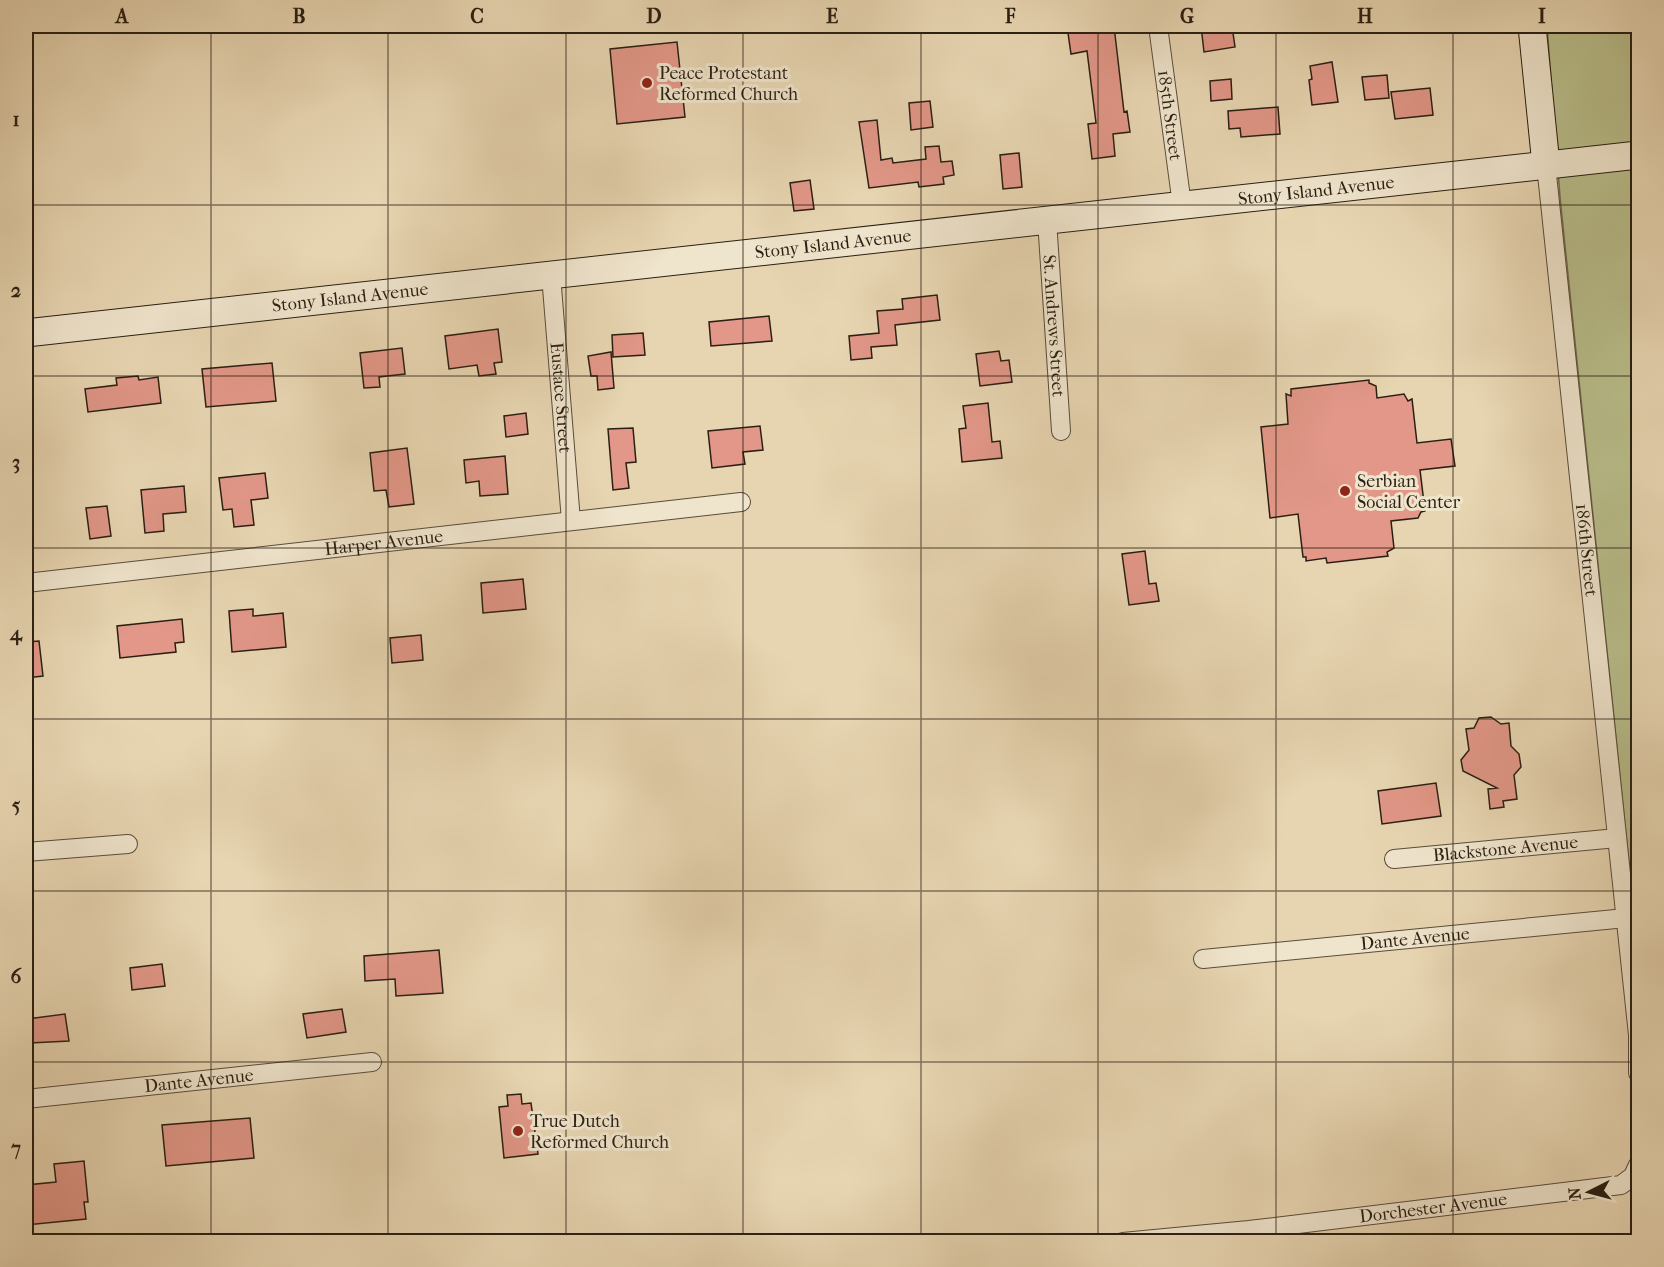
<svg xmlns="http://www.w3.org/2000/svg" width="1664" height="1267" font-family="'IM FELL French Canon',serif">
<rect width="100%" height="100%" fill="#e7d5b1"/>
<filter id="stains"><feTurbulence type="fractalNoise" baseFrequency=".00333" numOctaves="4"/><feColorMatrix values="0 0 0 0 .2 0 0 0 0 .09 0 0 0 0 .02 0 0 0 .5 -.17"/></filter>
<radialGradient id="worn" r=".72"><stop offset=".6" stop-color="#630" stop-opacity="0"/><stop offset="1" stop-color="#630" stop-opacity=".3"/></radialGradient>
<!-- green -->
<path fill="#b8bd8a" stroke="#716e4e" stroke-width="1.5" d="M1547 26H1638V862L1629 863 1560 197Z"/>
<!-- building -->
<path fill="#e29788" stroke="#2a1f12" stroke-width="1.5" d="M1067 26H1090L1091 30 1114 26 1124 112 1127 111 1130 132 1113 134 1115 156 1092 159 1088 124 1096 123 1087 51 1071 54Z
M1201 26H1232L1235 47 1204 52Z
M677 42 685 117 617 124 610 49Z
M1332 62 1338 102 1312 105 1309 80 1312 79 1310 66Z
M1387 75 1389 98 1365 100 1362 77Z
M1231 79 1232 99 1211 101 1210 81Z
M1430 88 1433 115 1395 119 1391 92Z
M930 101 933 127 911 130 909 103Z
M1278 107 1280 134 1241 137 1240 128 1229 129 1228 111Z
M877 120 881 160 892 158 893 163 926 159 925 147 939 146 941 162 952 161 954 175 943 177 944 184 919 187 918 182 869 188 859 122Z
M1019 153 1022 187 1003 189 1000 155Z
M810 180 814 209 794 211 790 183Z
M937 295 940 320 895 325 897 345 871 347 872 358 851 360 849 336 879 333 877 311 903 309 902 299Z
M769 316 772 341 711 346 709 322Z
M498 329 502 362 494 363 496 374 479 376 477 365 449 369 445 336Z
M643 333 645 355 613 357 612 335Z
M402 348 405 374 379 377 380 387 364 388 360 353Z
M999 351 1001 361 1009 360 1012 382 980 386 976 354Z
M611 352 614 388 598 390 597 376H591L588 356Z
M272 363 276 401 206 407 202 369Z
M138 376 139 380 158 377 161 403 88 412 85 389 117 385 116 378Z
M1369 380V383L1376 386 1377 398 1404 394 1408 401 1412 399 1417 443 1451 439 1455 466 1420 470 1425 511 1421 512 1418 518 1391 521 1394 548 1387 552 1388 556 1327 563 1326 558 1306 561V557H1303L1298 514 1270 518 1261 427 1288 424 1286 394 1291 396V389Z
M988 403 992 442 1000 441 1002 458 962 462 959 429 966 428 963 406Z
M526 413 528 434 506 437 504 416Z
M760 426 763 450 743 452 745 464 712 468 708 431Z
M633 428 636 462 626 463 629 488 613 490 608 429Z
M407 448 414 504 389 507 386 490 374 491 370 453Z
M505 456 508 494 480 496 479 481 466 483 464 460Z
M265 473 268 498 251 500 254 525 234 527 232 509 223 510 219 478Z
M184 486 186 512 163 514 164 531 145 533 141 490Z
M107 506 111 536 90 539 86 508Z
M1145 551 1149 584 1156 583 1159 601 1129 605 1122 554Z
M523 579 526 609 483 613 481 583Z
M253 609V616L283 613 286 647 232 652 229 611Z
M182 619 184 642 175 643 176 652 120 658 117 626Z
M421 635 423 660 392 663 390 638Z
M39 641 43 676 26 678V642Z
M1491 717 1501 724 1509 723 1511 746 1519 754 1521 767 1514 775 1517 799 1503 801 1504 807 1490 809 1488 789 1497 788 1463 771 1461 760 1469 750 1466 729 1474 728 1479 718Z
M1436 783 1441 816 1382 824 1378 791Z
M439 950 443 993 396 996 395 979 365 981 364 956Z
M162 964 165 986 132 990 130 968Z
M342 1009 346 1032 307 1038 303 1014Z
M65 1014 69 1041 30 1043 27 1019Z
M521 1094 522 1104 531 1103 538 1154 504 1158 499 1107 508 1106 507 1095Z
M250 1118 254 1158 166 1166 162 1125Z
M84 1161 88 1202H84L86 1219 26 1225V1185L56 1182 54 1164Z"/>
<g fill="none" stroke-linecap="round" stroke-linejoin="round">
<!-- street casing -->
<g stroke="#594c3a" stroke-width="20">
<g id="street">
<path id="s1" d="M1158 26 1182 205"/>
<path id="s2" d="M1546 165 1638 1035V1073"/>
<path id="s3" d="M1047 220 1061 431"/>
<path id="s4" d="M551 275 571 521"/>
<path id="s5" d="M26 583 741 502"/>
<path d="M26 852 128 844"/>
<path id="s6" d="M1394 859 1617 838"/>
<path id="s7" d="M1203 959 1626 918"/>
<path id="s8" d="M26 1099 372 1062"/>
<path id="s9" d="M1123 1242 1249 1230 1621 1185 1633 1176 1638 1165"/>
</g>
</g>
<!-- secondary casing -->
<g stroke="#2a1f12" stroke-width="29">
<g id="secondary">
<path d="M1532 26 1546 165"/>
<path id="s10" d="M26 333 1638 155"/>
</g>
</g>
<!-- street -->
<use href="#street" stroke="#efe4cc" stroke-width="18"/>
<!-- secondary -->
<use href="#secondary" stroke="#efe4cc" stroke-width="27"/>
</g>
<!-- grid -->
<path fill="none" stroke="#2a1f12" stroke-width="1.5" stroke-opacity="0.55" d="M211 26V1242M388 26V1242M566 26V1242M743 26V1242M921 26V1242M1098 26V1242M1276 26V1242M1453 26V1242M26 205H1638M26 376H1638M26 548H1638M26 719H1638M26 891H1638M26 1062H1638"/>
<!-- markers -->
<g fill="#8f2418" stroke="#efe4cc" stroke-width="2">
<circle cx="647" cy="83" r="6"/>
<circle cx="1345" cy="491" r="6"/>
<circle cx="518" cy="1131" r="6"/>
</g>
<g text-anchor="middle" stroke-width="6" stroke-linejoin="round" paint-order="stroke">
<!-- poi labels -->
<g font-size="18" fill="#2a1f12" stroke="#efe4cc" text-anchor="start">
<text x="659" y="79">Peace Protestant<tspan x="659" dy="21">Reformed Church</tspan></text>
<text x="1357" y="487">Serbian<tspan x="1357" dy="21">Social Center</tspan></text>
<text x="530" y="1127">True Dutch<tspan x="530" dy="21">Reformed Church</tspan></text>
</g>
<!-- street labels -->
<g font-size="18" fill="#2a1f12" stroke="#efe4cc">
<text dy="6" stroke="none"><textPath href="#s1" startOffset="90">185th Street</textPath></text>
<text dy="6" stroke="none"><textPath href="#s10" startOffset="1298">Stony Island Avenue</textPath></text>
<text dy="6" stroke="none"><textPath href="#s10" startOffset="812">Stony Island Avenue</textPath></text>
<text dy="6" stroke="none"><textPath href="#s10" startOffset="326">Stony Island Avenue</textPath></text>
<text dy="6" stroke="none"><textPath href="#s3" startOffset="106">St. Andrews Street</textPath></text>
<text dy="6" stroke="none"><textPath href="#s4" startOffset="123">Eustace Street</textPath></text>
<text dy="6" stroke="none"><textPath href="#s5" startOffset="360">Harper Avenue</textPath></text>
<text dy="6" stroke="none"><textPath href="#s2" startOffset="387">186th Street</textPath></text>
<text dy="6" stroke="none"><textPath href="#s6" startOffset="112">Blackstone Avenue</textPath></text>
<text dy="6" stroke="none"><textPath href="#s7" startOffset="213">Dante Avenue</textPath></text>
<text dy="6" stroke="none"><textPath href="#s8" startOffset="174">Dante Avenue</textPath></text>
<text dy="6" stroke="none"><textPath href="#s9" startOffset="312">Dorchester Avenue</textPath></text>
</g>
</g>
<!-- margin -->
<rect width="1664" height="1267" fill="none" stroke="#e7d5b1" stroke-width="66"/>
<!-- north arrow -->
<g transform="translate(1589 1192) rotate(264)" stroke="#efe4cc" stroke-width="4.5" paint-order="stroke">
<path d="M0-4.5L10 22L0 15L-10 22Z" fill="#2a1f12"/>
<text y="-9" font-size="16" font-weight="bold" text-anchor="middle" fill="#2a1f12">N</text>
</g>
<rect x="33" y="33" width="1598" height="1201" fill="none" stroke="#2a1f12" stroke-width="2"/>
<g font-size="20" text-anchor="middle" font-weight="bold" fill="#2a1f12">
<text x="122" y="23">A</text>
<text x="299" y="23">B</text>
<text x="477" y="23">C</text>
<text x="654" y="23">D</text>
<text x="832" y="23">E</text>
<text x="1010" y="23">F</text>
<text x="1187" y="23">G</text>
<text x="1365" y="23">H</text>
<text x="1542" y="23">I</text>
<text x="16" y="126">1</text>
<text x="16" y="297">2</text>
<text x="16" y="469">3</text>
<text x="16" y="640">4</text>
<text x="16" y="812">5</text>
<text x="16" y="983">6</text>
<text x="16" y="1155">7</text>
</g>
<rect width="100%" height="100%" filter="url(#stains)"/>
<rect width="100%" height="100%" fill="url(#worn)"/>
</svg>
